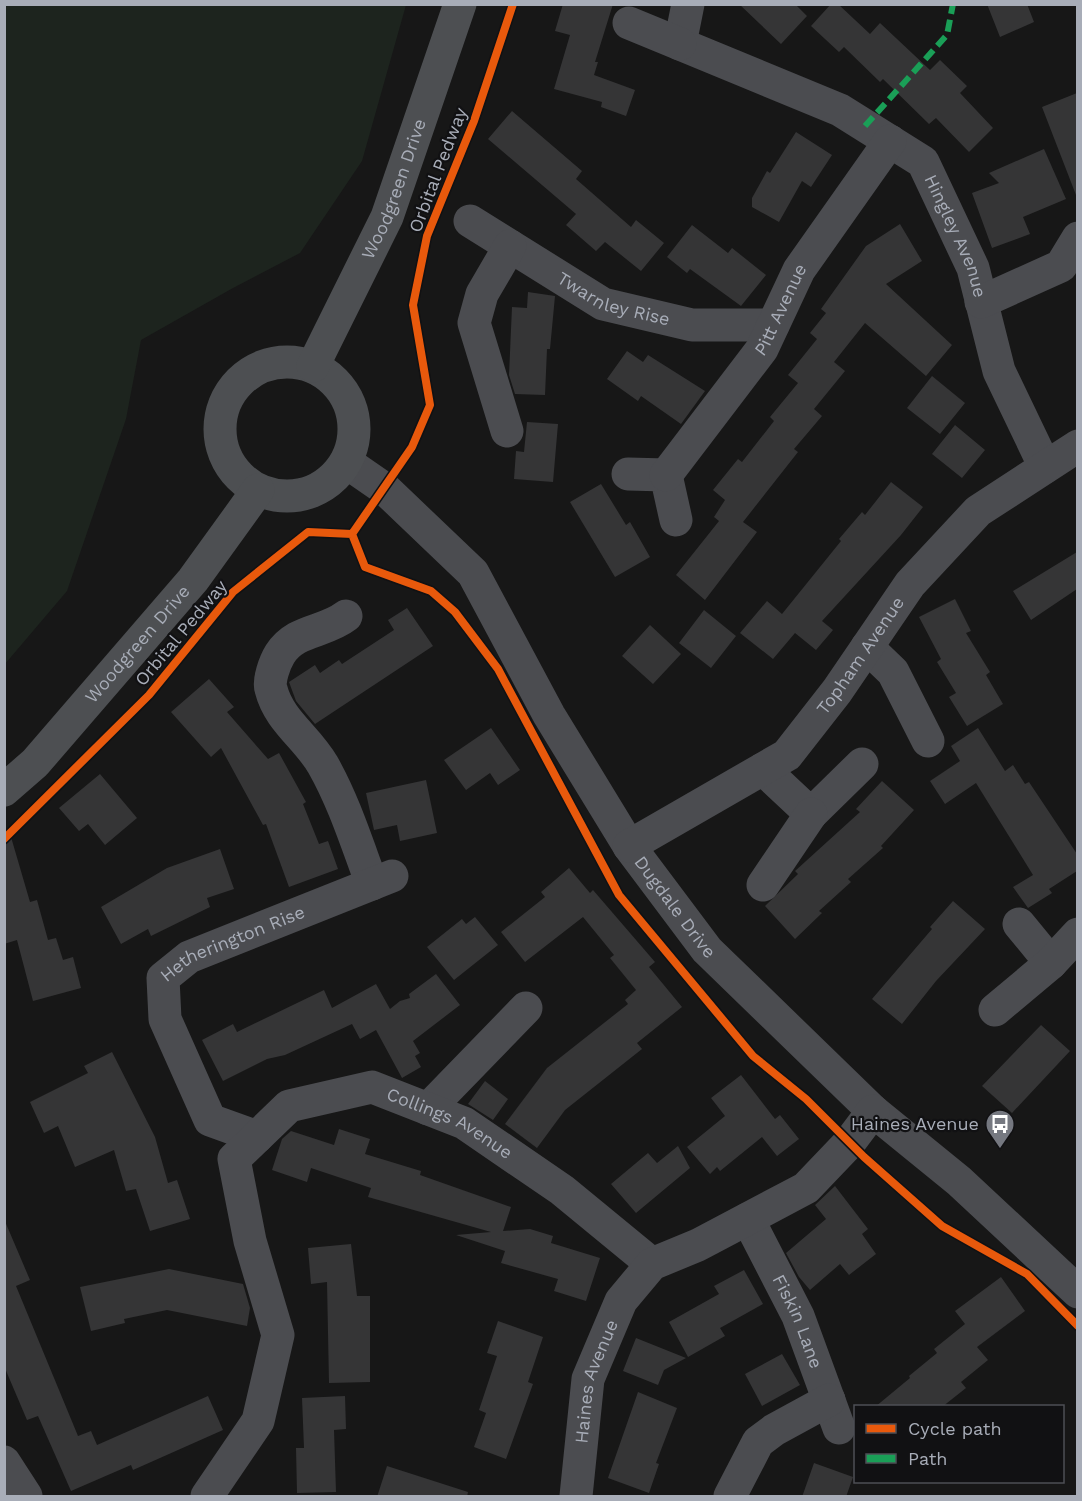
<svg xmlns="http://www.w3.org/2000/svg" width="1082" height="1501" font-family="'Work Sans',sans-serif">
<rect width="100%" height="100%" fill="#171717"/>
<!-- green -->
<path fill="#1d241e" d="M5 4 406 5 362 161 300 253 233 288 141 340 126 419 67 591 5 664Z"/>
<!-- building -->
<path fill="#353536" d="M563 4H613L595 62H598L594 75 635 90 626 116 601 107 602 102 554 89 570 35 555 31Z
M739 4H795L807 16 781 44Z
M831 4H838L870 34 880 23 930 70 940 60 967 86 960 93 993 128 969 152 936 118 929 124 883 79 880 82 844 47 839 52 811 26Z
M987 4H1027L1034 22 1000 37Z
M1077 93V195H1076L1042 107Z
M512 111 582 171 576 179 631 227 636 220 664 243 641 271 605 242 596 251 566 225 576 214 488 139Z
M796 132 832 155 811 187 802 181 779 222 752 207V198L767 171 770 173Z
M1044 149 1066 199 1023 217 1030 234 992 248 972 193 999 183 989 173Z
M900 224 922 261 886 284 952 345 926 376 865 323 834 362 845 371 814 409 822 416 794 449 798 452 743 522 757 532 705 600 676 575 719 521 714 517 725 500 713 490 738 459 742 462 774 421 770 417 798 383 788 375 817 339 810 333 826 313 821 309 866 246Z
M692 225 728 253 732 248 766 275 741 306 690 269 687 273 667 257Z
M528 292 555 296 550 349H547L545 395 515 394 509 375 512 307 527 308Z
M627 351 643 362 648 355 705 391 681 424 641 396 638 401 607 379Z
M932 376 965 403 940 434 907 408Z
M527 422 558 424 553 482 514 479 516 451 524 452Z
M955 425 985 450 962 478 932 454Z
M891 482 923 507 901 535 822 621 833 630 816 650 795 633 773 659 740 633 767 601 782 614 841 541 839 539 862 512 865 515Z
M601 484 626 525 630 522 650 557 615 577 570 502Z
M1077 552V589L1031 620 1013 591Z
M955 599 971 631 966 633 990 672 986 675 1003 704 967 726 949 697 956 693 937 662 941 659 919 617Z
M407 608 433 646 315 724 296 701 289 682 315 665 320 673 339 660 342 664 394 630 388 620Z
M704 610 736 636 711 668 679 643Z
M650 625 681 654 653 684 622 656Z
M209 679 234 707 227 712 268 759 279 753 306 802 303 804 319 844 328 841 338 869 289 887 266 824 263 825 221 748 211 757 171 712Z
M491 728 520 770 498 785 490 773 466 790 444 760Z
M978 728 1005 771 1013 765 1025 784 1029 782 1077 854V871L1049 889 1052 893 1028 908 1013 887 1033 875 976 783 945 804 930 781 960 761 951 746Z
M100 774 137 818 105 845 88 824 79 831 59 808Z
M426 780 437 833 400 841 397 825 374 830 366 793Z
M882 781 914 810 881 846 883 848 848 879 851 882 819 911 822 913 795 939 765 906 798 874 795 871 860 812 856 809Z
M11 837 30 902 37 900 48 940 56 938 63 960 73 957 81 988 33 1001 17 940 4 944V838Z
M220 849 234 889 207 898 210 907 151 936 148 929 121 944 101 907 167 868Z
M569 868 590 893 593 890 655 962 649 967 682 1007 637 1043 642 1049 565 1110 537 1148 505 1124 547 1068 628 1004 625 1000 636 990 610 958 614 955 583 917 525 962 501 932 545 897 541 892Z
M953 901 985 929 936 981 902 1024 872 999 932 929 930 927Z
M475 917 498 945 454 980 427 947 462 919 466 924Z
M436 974 460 1005 413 1041 420 1053 415 1056 421 1067 402 1078 376 1030 360 1039 352 1024 285 1055 267 1059 223 1081 202 1040 233 1024 237 1032 324 990 332 1008 376 984 390 1009 400 1001 410 998 409 994Z
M1041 1025 1070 1051 1012 1113 982 1086Z
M112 1052 155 1137 168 1183 177 1180 190 1219 150 1231 136 1189 126 1191 114 1150 75 1167 58 1126 44 1133 30 1102 88 1073 84 1066Z
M741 1075 775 1119 780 1115 799 1139 777 1156 762 1137 720 1171 717 1167 710 1174 687 1147 725 1116 711 1098Z
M485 1081 508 1099 493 1120 468 1104Z
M339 1129 370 1139 365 1154 421 1171 420 1175 511 1207 503 1231 530 1229 553 1236 551 1243 600 1258 586 1301 554 1291 558 1279 501 1263 505 1251 456 1235 491 1232 368 1197 371 1188 311 1168 307 1182 272 1170 282 1139 291 1131 334 1145Z
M678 1146 690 1168 636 1213 611 1184 648 1153 657 1163Z
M835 1186 868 1229 862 1234 876 1254 849 1275 840 1264 810 1290 799 1277 786 1253 826 1219 815 1205Z
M4 1219 30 1280 16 1286 78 1436 91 1431 97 1445 208 1396 223 1430 133 1470 131 1465 71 1491 38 1416 27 1420 4 1366Z
M351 1244 357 1296H370V1382L329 1383 327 1282 311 1284 308 1248Z
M169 1269 243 1284 250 1308 247 1326 167 1310 124 1319 125 1323 91 1331 80 1287Z
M744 1270 763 1304 720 1328 725 1336 688 1357 669 1322 719 1294 714 1286Z
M1001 1277 1025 1311 977 1347 988 1360 961 1382 966 1388 942 1407H875L910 1378 909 1376 937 1353 934 1349 965 1324 955 1311Z
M498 1321 543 1337 528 1382 533 1384 506 1459 474 1447 486 1413 479 1410 497 1356 487 1353Z
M636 1338 686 1358 664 1370 658 1385 623 1371Z
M782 1354 800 1385 762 1406 745 1374Z
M638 1392 677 1408 656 1463 659 1464 649 1493 608 1478Z
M345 1396 346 1429 334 1430 336 1492 297 1493 296 1448H304L302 1398Z
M814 1463 853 1477 846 1497H802Z
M387 1466 468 1492 467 1497H377Z"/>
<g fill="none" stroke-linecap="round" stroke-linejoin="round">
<!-- minor -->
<g stroke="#4b4c50" stroke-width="33">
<path id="s1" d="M688 4 680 44 840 110 923 162 973 268 999 371 1045 467"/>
<path d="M629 23 680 44"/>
<path id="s2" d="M470 221 603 304 692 325H773"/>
<path d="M981 302 1061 266 1078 238"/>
<path d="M507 431 474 323 482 294 510 246"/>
<path id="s3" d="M346 462 385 489 473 573 549 715 629 846 707 950 873 1111 959 1181 1078 1292"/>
<path d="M628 474 666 475 676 520"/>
<path id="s4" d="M666 475 762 349 799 270 890 141"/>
<path d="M346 616C324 633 296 629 280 654 275 662 268 681 271 689 279 721 307 737 323 765 344 802 357 844 372 884"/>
<path d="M867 647 893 672 928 741"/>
<path d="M763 769 811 814 862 764"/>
<path id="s5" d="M629 846 787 755 837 691 910 584 978 511 1078 446"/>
<path d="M763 885 811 814"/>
<path d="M1019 924 1051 963"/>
<path d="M995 1010 1051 963 1078 934"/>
<path d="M428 1109 526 1008"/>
<path id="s6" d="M257 1137 210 1120 165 1019 163 978 189 957 392 876"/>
<path id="s7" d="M748 1219 798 1316 839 1428"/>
<path d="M4 1462 26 1496"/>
<path id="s8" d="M207 1496 258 1421 278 1335 250 1241 234 1159 289 1106 372 1087 464 1123 562 1190 652 1264"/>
<path id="s9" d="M576 1496 588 1379 621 1301 652 1264 698 1245 806 1188 849 1143 873 1111"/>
<path d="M730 1496 758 1442 774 1430 829 1400"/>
</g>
<!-- major -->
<g stroke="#4d4f52" stroke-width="33">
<circle cx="287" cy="429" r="67"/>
<path id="s10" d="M313 366 387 217 460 4"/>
<path id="s11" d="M4 790 35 763 193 580 258 490"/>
</g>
<!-- quiet -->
<path stroke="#1a9f57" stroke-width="6" stroke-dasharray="12 6" stroke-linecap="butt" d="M865 126 947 35 953 4"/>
<!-- cycleway casing -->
<g stroke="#111113" stroke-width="11">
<path id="cycleway" d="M352 534 365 567 431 591 455 612 498 669 619 895 753 1056 806 1099 864 1157 942 1226 1027 1274 1078 1326
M4 839 149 695 233 592 308 532 352 534 412 447 430 405 413 305 427 236 474 121 513 4"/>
</g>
<!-- cycleway -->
<use href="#cycleway" stroke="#e8590c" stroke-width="8"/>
</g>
<!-- icons -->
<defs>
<g id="bus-pin" transform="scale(1.5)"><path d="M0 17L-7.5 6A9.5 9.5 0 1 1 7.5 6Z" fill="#757880" stroke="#111113"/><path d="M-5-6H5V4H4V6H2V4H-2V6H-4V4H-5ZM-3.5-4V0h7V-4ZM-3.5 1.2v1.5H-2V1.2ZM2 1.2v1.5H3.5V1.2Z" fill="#fff"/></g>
</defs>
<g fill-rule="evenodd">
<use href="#bus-pin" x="1000" y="1124"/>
</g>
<g text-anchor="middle" stroke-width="4.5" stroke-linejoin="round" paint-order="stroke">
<!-- street labels -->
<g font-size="18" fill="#a8adb8" stroke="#111113">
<text transform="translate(438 170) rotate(-69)" y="6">Orbital Pedway</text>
<text dy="6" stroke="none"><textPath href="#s10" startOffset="195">Woodgreen Drive</textPath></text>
<text dy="6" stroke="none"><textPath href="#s1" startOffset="393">Hingley Avenue</textPath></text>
<text dy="6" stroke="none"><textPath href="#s2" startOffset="165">Twarnley Rise</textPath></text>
<text dy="6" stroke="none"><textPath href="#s4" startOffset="202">Pitt Avenue</textPath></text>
<text transform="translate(181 633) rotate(-50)" y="6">Orbital Pedway</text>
<text dy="6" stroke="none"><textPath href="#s11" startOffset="198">Woodgreen Drive</textPath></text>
<text dy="6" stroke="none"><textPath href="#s5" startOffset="306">Topham Avenue</textPath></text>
<text dy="6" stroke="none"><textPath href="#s3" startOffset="560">Dugdale Drive</textPath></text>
<text dy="6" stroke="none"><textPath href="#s6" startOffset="280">Hetherington Rise</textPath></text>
<text dy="6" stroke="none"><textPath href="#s8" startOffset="608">Collings Avenue</textPath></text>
<text dy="6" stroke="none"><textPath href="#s7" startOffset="114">Fiskin Lane</textPath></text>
<text dy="6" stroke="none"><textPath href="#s9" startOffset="117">Haines Avenue</textPath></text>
</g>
<!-- poi labels -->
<g font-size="18" fill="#a8adb8" stroke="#111113" text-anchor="end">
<text x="979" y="1130">Haines Avenue</text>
</g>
</g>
<!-- border -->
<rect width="1082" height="1501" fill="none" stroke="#a8adb8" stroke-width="12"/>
<!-- legend -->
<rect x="854" y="1405" width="210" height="78" fill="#111113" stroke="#4d4f55" stroke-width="1.5"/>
<rect x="866" y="1424" width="30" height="9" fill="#e8590c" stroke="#4d4f55" stroke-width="1.5"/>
<text x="908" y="1435" font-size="18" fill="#a8adb8">Cycle path</text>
<rect x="866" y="1454" width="30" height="9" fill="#1a9f57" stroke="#4d4f55" stroke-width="1.5"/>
<text x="908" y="1465" font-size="18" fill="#a8adb8">Path</text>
</svg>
